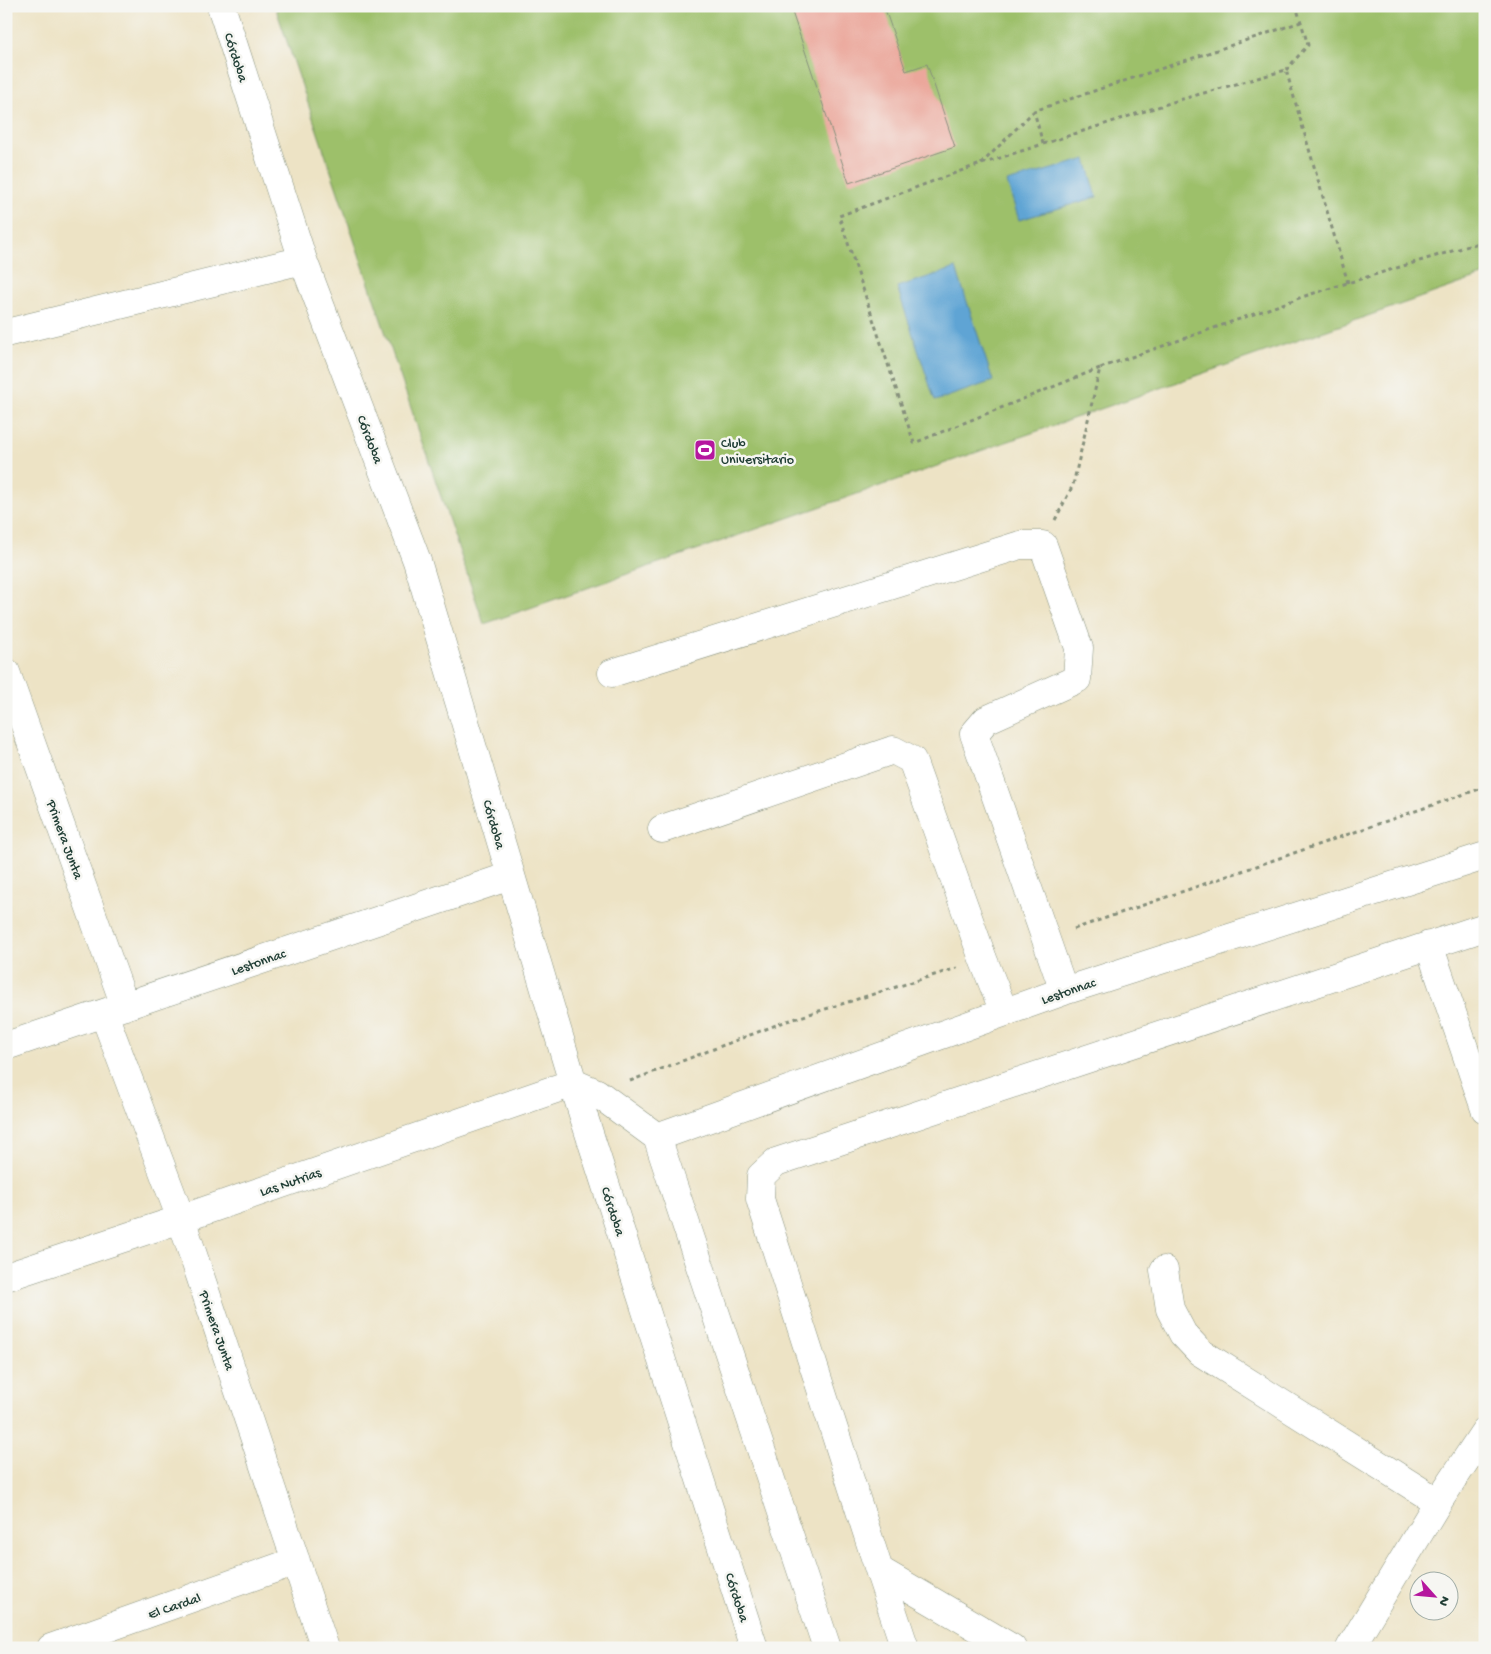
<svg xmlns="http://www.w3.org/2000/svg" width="1491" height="1654" font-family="'Gochi Hand',sans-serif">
<rect width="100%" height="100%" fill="#f6f6f2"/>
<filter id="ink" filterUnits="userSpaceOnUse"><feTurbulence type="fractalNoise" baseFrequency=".02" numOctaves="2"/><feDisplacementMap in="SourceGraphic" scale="10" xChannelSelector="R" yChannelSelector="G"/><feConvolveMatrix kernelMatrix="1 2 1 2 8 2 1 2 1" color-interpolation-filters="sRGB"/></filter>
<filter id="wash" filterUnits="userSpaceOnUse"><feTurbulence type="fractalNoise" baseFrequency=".0096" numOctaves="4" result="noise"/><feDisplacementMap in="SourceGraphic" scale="20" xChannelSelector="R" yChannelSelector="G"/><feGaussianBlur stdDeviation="1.12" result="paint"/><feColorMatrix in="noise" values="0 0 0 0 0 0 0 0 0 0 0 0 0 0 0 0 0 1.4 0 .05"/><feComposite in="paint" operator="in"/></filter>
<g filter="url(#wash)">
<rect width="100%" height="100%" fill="#ede3c5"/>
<!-- green -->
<path fill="#9dc06a" stroke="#5e7e4f" d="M275 6H1485V275L484 624Z"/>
<!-- water -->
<path fill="#5ea4d4" stroke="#3e7084" d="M1086 159 1097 197 1019 220 1007 182Z
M956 268 993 381 935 401 897 287Z"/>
<g id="blocks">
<!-- building -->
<path fill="#eba79b" d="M807 6H884L906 71 927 64 955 147 849 183 792 12Z"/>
</g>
</g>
<g filter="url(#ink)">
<use href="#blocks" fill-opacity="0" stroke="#86907c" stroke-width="1"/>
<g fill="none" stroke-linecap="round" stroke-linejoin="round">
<!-- minor casing -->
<g stroke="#86907c" stroke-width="29">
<path id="minor" d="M221 6 303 260 417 561 573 1083 754 1648
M6 333 303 260
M6 672 125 1006
M612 673 1020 545H1043L1079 648 1077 679 986 720 974 734 1064 991
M662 829 893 750 912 760 983 959 1004 1012
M1429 945 1485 1109
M104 1014 181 1219 325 1648
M6 1046 510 876
M573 1083 597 1093 657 1137
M657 1137 1064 991 1485 856
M657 1137 827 1648
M1164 1270 1170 1309 1183 1334 1200 1352 1438 1502
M6 1277 181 1219 573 1083
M879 1570 1012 1648
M51 1648 296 1561
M905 1648 879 1570 760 1199 761 1176 776 1162 1485 927
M1350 1648 1438 1502 1485 1431"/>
</g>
<!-- path -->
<path stroke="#86907c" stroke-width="3" stroke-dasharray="4 4" stroke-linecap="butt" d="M1286 70 1308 45 1296 6
M1043 144 1034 111 1301 22
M981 164 1033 112
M1100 368 914 443 839 216 966 169 1179 100 1286 70 1348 283
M1055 520 1073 485 1100 368 1308 295 1485 241
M1074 929 1485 787
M630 1081 784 1022 957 968"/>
<!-- minor -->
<use href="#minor" stroke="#fff" stroke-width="28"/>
</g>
</g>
<!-- icons -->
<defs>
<g id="stadium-square" transform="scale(1.125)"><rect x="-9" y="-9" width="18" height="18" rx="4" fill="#b5179e" stroke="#f6f6f2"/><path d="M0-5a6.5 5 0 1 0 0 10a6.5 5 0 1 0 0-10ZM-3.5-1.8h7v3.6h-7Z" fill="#fff"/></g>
</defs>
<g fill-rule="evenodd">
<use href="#stadium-square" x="705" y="450"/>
</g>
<g text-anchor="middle" stroke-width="5" stroke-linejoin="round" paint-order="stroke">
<!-- street labels -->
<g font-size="14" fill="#1f3d34" stroke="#f6f6f2">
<text transform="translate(237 57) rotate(72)" y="5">Córdoba</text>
<text transform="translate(371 439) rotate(69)" y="5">Córdoba</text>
<text transform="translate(495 824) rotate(74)" y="5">Córdoba</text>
<text transform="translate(66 839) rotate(70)" y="5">Primera Junta</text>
<text transform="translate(258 961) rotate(-19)" y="5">Lestonnac</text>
<text transform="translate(1068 990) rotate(-19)" y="5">Lestonnac</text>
<text transform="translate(290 1181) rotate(-19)" y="5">Las Nutrias</text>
<text transform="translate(614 1211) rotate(72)" y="5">Córdoba</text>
<text transform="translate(218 1330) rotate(71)" y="5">Primera Junta</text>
<text transform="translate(738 1597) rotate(72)" y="5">Córdoba</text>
<text transform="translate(174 1605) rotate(-19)" y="5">El Cardal</text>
</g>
<!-- poi labels -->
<g font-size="14" fill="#1f3d34" stroke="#f6f6f2" text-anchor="start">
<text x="721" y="447">Club<tspan x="721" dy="16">Universitario</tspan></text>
</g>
</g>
<!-- margin -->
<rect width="1491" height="1654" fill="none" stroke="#f6f6f2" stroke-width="25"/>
<!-- north arrow -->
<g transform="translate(1434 1596) rotate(117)"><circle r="24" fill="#f6f6f2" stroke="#a0aca6"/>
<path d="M0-4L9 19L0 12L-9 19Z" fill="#b5179e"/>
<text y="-8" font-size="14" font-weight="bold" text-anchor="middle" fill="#1f3d34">N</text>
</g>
</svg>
